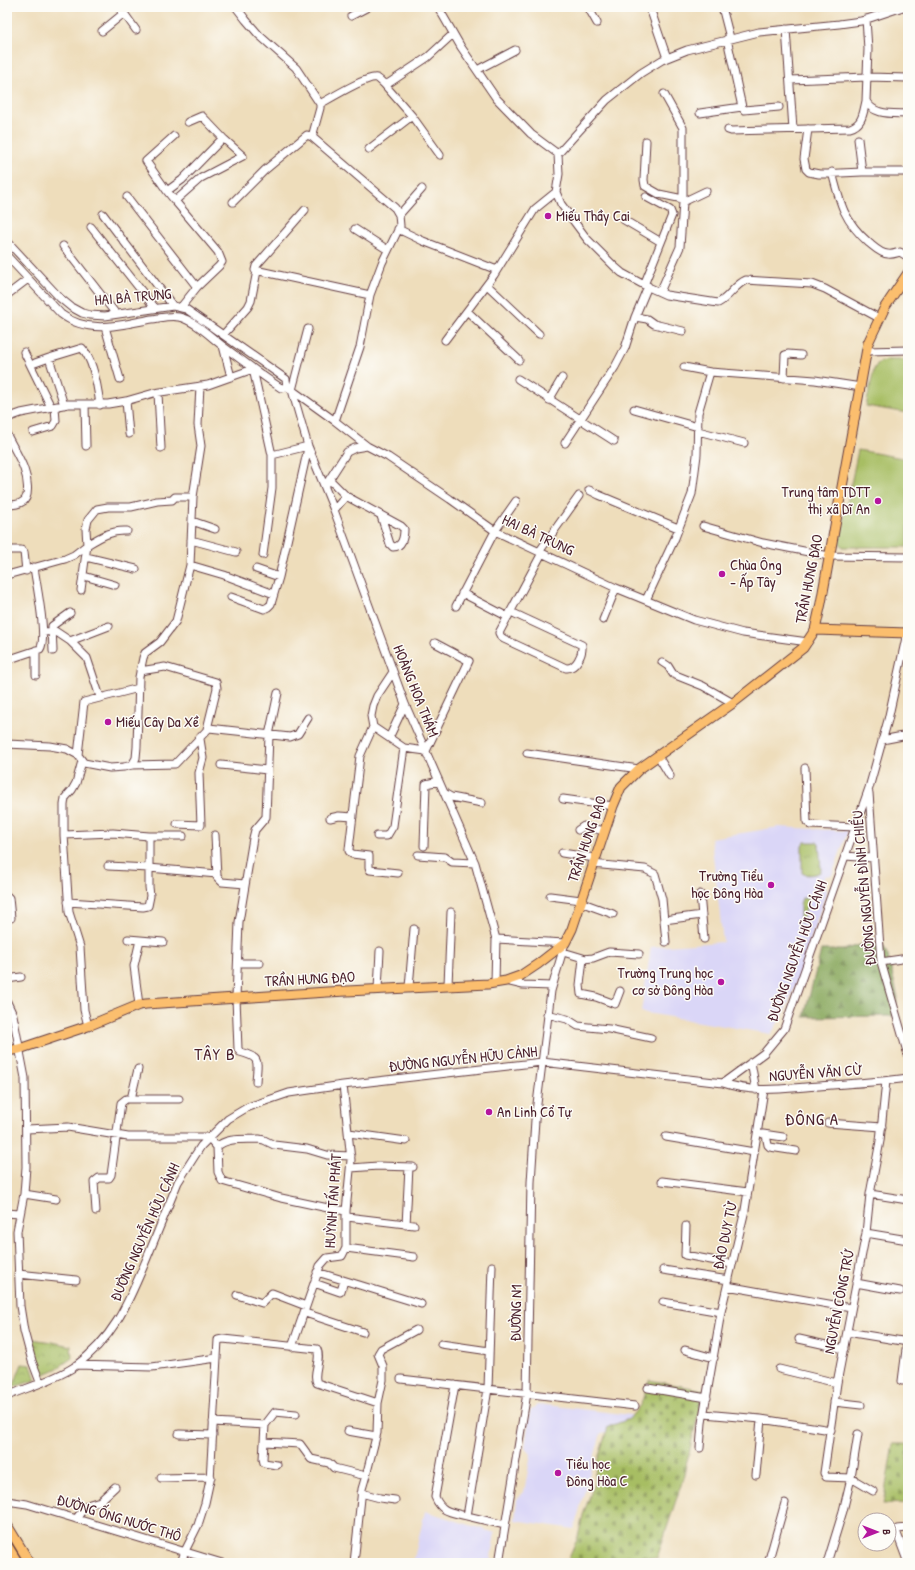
<svg xmlns="http://www.w3.org/2000/svg" width="915" height="1570" font-family="'Patrick Hand',sans-serif">
<defs>
<pattern id="grass-tufts" width="24" height="20" patternUnits="userSpaceOnUse"><rect width="24" height="20" fill="#a7be63"/><path d="M3 7l-1-3M5 7V3M7 7l1-3M15 17l-1-3M17 17v-4M19 17l1-3" fill="none" stroke="#8a9a52"/></pattern>
<pattern id="forest-firs" width="22" height="20" patternUnits="userSpaceOnUse"><rect width="22" height="20" fill="#85a559"/><path d="M5 1l3.5 6h-7zM16 11l3.5 6h-7z" fill="#6f864a"/></pattern>
<pattern id="cemetery-stones" width="16" height="16" patternUnits="userSpaceOnUse"><rect width="16" height="16" fill="#a7be63"/><path d="M2 7V4a2 2 0 0 1 4 0v3zM10 15v-3a2 2 0 0 1 4 0v3z" fill="#8a9a52"/></pattern>
<pattern id="park-crowns" width="20" height="18" patternUnits="userSpaceOnUse"><rect width="20" height="18" fill="#a7be63"/><path d="M2 6a3 3 0 1 1 6 0M12 15a3 3 0 1 1 6 0" fill="none" stroke="#8a9a52"/></pattern>
</defs>
<rect width="100%" height="100%" fill="#fdfcf7"/>
<filter id="ink" filterUnits="userSpaceOnUse"><feTurbulence type="fractalNoise" baseFrequency=".025" numOctaves="2"/><feDisplacementMap in="SourceGraphic" scale="8" xChannelSelector="R" yChannelSelector="G"/><feConvolveMatrix kernelMatrix="1 2 1 2 8 2 1 2 1" color-interpolation-filters="sRGB"/></filter>
<filter id="wash" filterUnits="userSpaceOnUse"><feTurbulence type="fractalNoise" baseFrequency=".012" numOctaves="4" result="noise"/><feDisplacementMap in="SourceGraphic" scale="16" xChannelSelector="R" yChannelSelector="G"/><feGaussianBlur stdDeviation="0.9" result="paint"/><feColorMatrix in="noise" values="0 0 0 0 0 0 0 0 0 0 0 0 0 0 0 0 0 1.4 0 .05"/><feComposite in="paint" operator="in"/></filter>
<g filter="url(#wash)">
<rect width="100%" height="100%" fill="#edb"/>
<!-- built -->
<path fill="#dad6f7" d="M779 827 848 831 832 875 825 876 826 893 807 950 802 970 785 1011 771 1034 641 1012 651 947 723 942 711 838Z
M537 1404 639 1416 638 1426 601 1433 574 1529 515 1520 517 1499 524 1492 531 1454 525 1447 530 1412Z
M425 1511 495 1533 490 1563H413Z"/>
<!-- grass -->
<path fill="url(#grass-tufts)" stroke="#786e47" d="M805 842H817L819 844 821 869 820 872C815 875 806 876 802 873V846Z
M802 898 809 899 801 923H800V904Z"/>
<!-- forest -->
<path fill="url(#forest-firs)" stroke="#686242" d="M866 943 883 945 888 956 898 998 893 1016 804 1017 821 950H843Z"/>
<!-- cemetery -->
<path fill="url(#cemetery-stones)" stroke="#786e47" d="M649 1380 704 1390 682 1482 657 1558 625 1556 622 1563H567L578 1537 583 1515 593 1487 597 1462 608 1427 629 1419 641 1404Z
M893 1444H908V1503L883 1504Z"/>
<!-- park -->
<path fill="url(#park-crowns)" stroke="#786e47" d="M31 1339 52 1342 71 1346 72 1358 56 1369 42 1375Z
M22 1364 31 1365 36 1380 13 1387Z"/>
<!-- garden -->
<path fill="#a7be63" stroke="#786e47" d="M887 360H908V413L866 406 874 369 878 363Z
M858 450 908 459V547H843L839 542Z"/>
</g>
<g filter="url(#ink)">
<g fill="none" stroke-linecap="round" stroke-linejoin="round">
<!-- minor casing -->
<g stroke="#633c41" stroke-width="9">
<path id="minor" d="M236 7 246 20 259 35 296 68 320 104V108L312 137
M438 7 461 47 496 98 531 134 558 154 607 100 641 73 662 60 687 50 759 32 839 24 861 21 903 7
M588 7 597 23
M648 7 652 14 667 58
M722 7 730 38
M124 13 136 30
M351 16 368 7
M866 19 868 49 866 101C874 116 893 113 908 114
M786 29 793 129
M102 31 124 13 119 7
M727 39 742 107 744 110 779 107
M477 70 515 50
M790 80 867 77 908 78
M384 84 412 116 440 155
M320 104C329 99 368 75 377 78 379 79 382 82 384 84L389 83 428 57 453 34
M700 113 742 107
M808 129 804 159 806 169 809 172 819 174 862 172H908
M728 130 731 131 850 128C863 124 863 113 866 101
M858 139 862 172
M646 141 644 180 645 186 659 194 683 199
M369 149 412 116
M558 154 559 174 556 192 561 204 587 239 615 267 622 273 644 285 666 295 718 303C730 297 734 285 746 280L812 284 825 289 879 318
M832 172C840 204 844 221 869 243 874 247 881 254 888 254 892 255 896 253 900 252L908 257
M167 191 146 161 174 136
M127 197 197 287
M175 201 167 191 182 180 223 138
M233 202 265 170 307 135 312 137 395 208 399 215 400 226 382 263 370 295 360 347 335 421
M683 202 706 191
M305 210 256 266 255 270 370 295
M103 214 173 306
M399 215 422 189
M624 220 661 242
M91 227 155 308
M355 229 388 250
M398 229 423 241 497 270
M7 241 60 298 71 307 82 313 90 315 105 316 173 306 186 309 286 379 287 387
M63 246 116 314
M7 256 61 314C88 335 121 325 152 319 160 318 170 315 179 317 194 320 212 338 224 347 243 361 261 375 281 388L287 387 292 390 335 421 367 446 388 457 450 499 495 531 616 588 694 620 743 633 808 642
M487 285 539 334
M644 285 672 215 670 210 646 197
M660 292 680 247 683 202V128L664 94
M7 295 28 279
M181 307 197 287 219 266 222 262 218 252 175 201 201 178 243 156 223 138 202 116 188 122
M467 311 519 360
M635 317 647 319 654 324 683 331
M105 327 120 379
M308 329 292 390 308 446 334 510 405 704 475 863 496 939 495 983
M223 335 248 307 251 301 257 271
M445 340 494 275 535 209 556 192
M223 346 231 377
M867 351 908 350
M24 352 51 407
M49 358 82 348C93 359 98 389 100 405
M35 363 49 358 64 405
M684 367 710 372
M784 378 785 355 788 354 801 355
M518 379 614 441
M158 393 161 448
M549 400 562 378
M126 401 129 434
M85 404 86 446
M634 409 698 427
M7 418 21 413 68 404H108L126 401 154 393 208 385 253 369 272 455V488L263 555
M698 431 744 443
M33 432 53 426 56 421 55 407
M7 435C13 447 20 458 24 469 27 477 31 498 22 502 18 505 12 505 7 505
M565 443 615 367 625 348 635 317 648 286
M272 455 308 446
M330 480 346 496 401 526 404 529C404 537 402 547 393 547L390 544 381 516
M327 483 347 452 355 448 367 446
M589 490 599 495 678 528
M334 510 346 496
M192 521 215 529
M703 526 763 543 829 556 908 557
M191 540 236 552
M7 550H21L24 552 26 571
M539 552 579 496
M86 557 136 569
M190 565 224 575 274 594
M256 569 279 577
M7 575 65 559 74 555 87 545 86 529 88 520 97 509 108 507H131L157 501 172 500 175 497H193
M84 576 115 585
M81 590 87 545C100 537 111 530 127 531
M462 593 508 617
M231 597 264 609 268 607 271 604 279 577 308 448
M646 600 675 538 692 494 697 455 698 413 710 372 815 380 861 387
M456 606 495 531 516 501
M511 612 582 645C583 654 576 669 566 668L504 639 501 637 499 633 542 553
M603 620 616 588
M43 632 55 631 70 641 109 626
M70 641 87 658 100 697
M53 651 52 626 70 613
M7 660 40 649C48 638 36 583 34 567
M662 662 668 666 673 674 703 686 733 703
M140 671 165 667 216 682 217 688 207 729
M393 672 377 696 373 706 371 716 373 727 360 756 349 849V851L352 854 369 856V867L370 870 398 873
M36 675V650
M373 727 404 748 426 751 469 661 435 643
M389 738 405 704
M882 740 908 735
M7 744 50 746 67 749 78 755 84 763 110 768 124 767 132 765 175 764 209 728 290 737 298 734 308 718
M527 753 639 769
M78 755 84 702 139 688
M658 756 670 776
M82 761 76 783 72 790 65 798 64 805V835L69 912 80 947 84 1010 88 1026
M132 765 136 758 137 747 139 677 143 658 145 653 160 642 176 621 190 565 193 497 201 446 198 425 200 386
M221 765 267 770
M805 768 807 822 811 825 855 827
M869 793 881 962 908 1055
M446 794 451 797 482 803
M563 799 613 806
M330 818 339 816 353 817
M177 824 201 825 199 773 203 758 200 739
M578 830 584 826 604 831
M64 835 113 833 149 836V887L150 896 148 906 143 907 68 902
M215 835 217 877 222 882 245 884
M149 836H183
M377 836H387L393 826 404 748
M424 846 426 784 439 781
M562 853 595 858
M418 855 445 857 452 862 475 863
M845 856 873 858
M592 864 645 869 655 874 662 899 666 942
M108 866 149 868 217 874
M700 894 704 939
M7 896 9 898 11 918
M550 896 581 900
M580 902 613 914
M664 920 702 915
M128 939 140 940
M496 939 565 943 551 991 535 1120 531 1182 527 1393 499 1563
M563 952 583 958V959L593 958 609 952 639 954
M583 959 580 985 581 994 596 997 615 1004 620 991
M881 962 908 958
M238 963H260
M7 979 21 977
M506 981 523 985 552 986
M448 985 451 912
M409 987 414 929
M378 989 380 951
M7 1002 13 1015 25 1078 26 1167 24 1194 17 1231 20 1306 24 1331 32 1361 40 1382
M139 1005 134 966 140 940 163 942
M547 1014 567 1019 578 1026 609 1029 651 1038
M751 1062 756 1090
M256 1082C257 1061 262 1058 240 1052L238 1049 236 998 239 922 253 838 255 830 266 817 269 735 278 693
M723 1083C755 1094 786 1088 819 1086 848 1084 878 1082 908 1078
M131 1099 138 1069
M828 1123 882 1127
M27 1129 68 1127 128 1137H208L217 1147 218 1172 222 1181 281 1198 328 1208 346 1211
M349 1133 406 1141
M763 1134 783 1137
M766 1135 768 1145 770 1147 796 1151
M666 1137 754 1152
M217 1147C226 1137 246 1140 259 1139L264 1140 274 1145 307 1149 327 1155 351 1156
M351 1168 378 1166 413 1167
M662 1181 748 1192
M24 1194 56 1199
M870 1194 908 1200
M96 1211 94 1182 99 1178H109L111 1175 121 1103 126 1099H179
M7 1213 19 1214
M347 1217 414 1225
M406 1225 409 1167
M686 1226 685 1255 732 1264
M866 1233 908 1240
M346 1248 414 1257
M492 1266 488 1389 467 1516 505 1525
M663 1270 729 1280
M317 1272 421 1304
M18 1274 76 1280
M314 1283 340 1292 341 1291 344 1281
M856 1283 900 1291
M727 1286 851 1308
M237 1295 262 1303 272 1293 306 1306
M663 1302 721 1312
M305 1313 363 1332
M847 1332 908 1342
M799 1339 844 1349
M441 1344 489 1351
M292 1347 320 1266 327 1258 342 1256 346 1248V1211L351 1160 343 1085
M685 1350 714 1358
M76 1365 152 1367 217 1358
M779 1369 837 1383
M401 1379 635 1406
M902 1381 907 1342
M455 1385 435 1497C442 1513 451 1512 467 1516
M648 1388 707 1398
M7 1396C29 1387 54 1380 74 1367 115 1337 128 1303 147 1258 157 1233 168 1207 178 1182L201 1146 228 1119 248 1107 289 1093 343 1085 542 1062 723 1083 764 1053 784 1029 869 788 888 720 907 633
M834 1402 861 1405
M704 1414 761 1419 831 1430
M213 1422 265 1425
M348 1431 376 1436
M179 1434 213 1435
M264 1442 300 1444 311 1459 329 1463 334 1468 366 1476
M700 1448 702 1423 721 1312 745 1210 764 1090
M277 1465 264 1463 263 1459 265 1425 275 1412 296 1414
M756 1475 761 1419
M161 1478 211 1477
M873 1491 851 1478 826 1477 824 1473 837 1383 866 1233 870 1194 880 1141 886 1081
M361 1493 380 1498 395 1500
M7 1501 27 1504 222 1563
M76 1519 85 1507 90 1504 100 1501 115 1487
M181 1563 185 1551 198 1525 205 1503 210 1480 218 1340 223 1339 317 1349C322 1360 312 1373 317 1383L378 1403
M354 1563 362 1489 367 1472 377 1433 378 1403 383 1380V1366L378 1354 381 1349 416 1330
M768 1563 785 1503
M827 1563 843 1511 851 1478 858 1434
M908 1563 896 1531 897 1529 908 1528"/>
</g>
<!-- major casing -->
<g stroke="#633c41" stroke-width="11">
<path id="major" d="M815 630 908 633
M7 1051 19 1049 88 1026 139 1005 146 1004 327 992 488 984 506 981 520 976 538 964 565 943 572 929 613 806 621 787 639 769 733 703 803 648 815 630 821 603 868 343 885 307 908 273
M7 1525 30 1563
M7 1545 18 1563"/>
</g>
<!-- minor -->
<use href="#minor" stroke="#fff" stroke-width="7"/>
<!-- major -->
<use href="#major" stroke="#fbbe6e" stroke-width="9"/>
</g>
</g>
<!-- markers -->
<g fill="#b5179e" stroke="#fdfcf7" stroke-width="1.5">
<circle cx="548" cy="216" r="4"/>
<circle cx="878" cy="501" r="4"/>
<circle cx="722" cy="574" r="4"/>
<circle cx="108" cy="722" r="4"/>
<circle cx="771" cy="885" r="4"/>
<circle cx="721" cy="982" r="4"/>
<circle cx="489" cy="1112" r="4"/>
<circle cx="558" cy="1473" r="4"/>
</g>
<g text-anchor="middle" stroke-width="3" stroke-linejoin="round" paint-order="stroke">
<!-- poi labels -->
<g font-size="15" fill="#4a1f2b" stroke="#fdfcf7" text-anchor="start">
<text x="556" y="221">Miếu Thầy Cai</text>
<text x="870" y="497" text-anchor="end">Trung tâm TDTT<tspan x="870" dy="17">thị xã Dĩ An</tspan></text>
<text x="730" y="570">Chùa Ông<tspan x="730" dy="17">- Ấp Tây</tspan></text>
<text x="116" y="727">Miếu Cây Da Xề</text>
<text x="763" y="881" text-anchor="end">Trường Tiểu<tspan x="763" dy="17">học Đông Hòa</tspan></text>
<text x="713" y="978" text-anchor="end">Trường Trung học<tspan x="713" dy="17">cơ sở Đông Hòa</tspan></text>
<text x="497" y="1117">An Linh Cổ Tự</text>
<text x="566" y="1469">Tiểu học<tspan x="566" dy="17">Đông Hòa C</tspan></text>
</g>
<!-- street labels -->
<g font-size="15" fill="#4a1f2b" stroke="#fdfcf7">
<text transform="translate(133 297) rotate(-5)" y="5">HAI BÀ TRƯNG</text>
<text transform="translate(538 535) rotate(25)" y="5">HAI BÀ TRƯNG</text>
<text transform="translate(809 579) rotate(-79)" y="5">TRẦN HƯNG ĐẠO</text>
<text transform="translate(416 691) rotate(68)" y="5">HOÀNG HOA THÁM</text>
<text transform="translate(587 839) rotate(-71)" y="5">TRẦN HƯNG ĐẠO</text>
<text transform="translate(864 888) rotate(-95)" y="5">ĐƯỜNG NGUYỄN ĐÌNH CHIỂU</text>
<text transform="translate(797 951) rotate(-70)" y="5">ĐƯỜNG NGUYỄN HỮU CẢNH</text>
<text transform="translate(310 979) rotate(-3)" y="5">TRẦN HƯNG ĐẠO</text>
<text transform="translate(463 1059) rotate(-6)" y="5">ĐƯỜNG NGUYỄN HỮU CẢNH</text>
<text transform="translate(815 1073) rotate(-4)" y="5">NGUYỄN VĂN CỪ</text>
<text transform="translate(333 1201) rotate(-86)" y="5">HUỲNH TẤN PHÁT</text>
<text transform="translate(145 1232) rotate(-66)" y="5">ĐƯỜNG NGUYỄN HỮU CẢNH</text>
<text transform="translate(725 1236) rotate(-78)" y="5">ĐÀO DUY TỪ</text>
<text transform="translate(839 1302) rotate(-79)" y="5">NGUYỄN CÔNG TRỨ</text>
<text transform="translate(516 1313) rotate(-89)" y="5">ĐƯỜNG N1</text>
<text transform="translate(119 1518) rotate(17)" y="5">ĐƯỜNG ỐNG NƯỚC THÔ</text>
</g>
<!-- quarter labels -->
<g font-size="17" letter-spacing="1" fill="#4a1f2b" stroke="#fdfcf7">
<text x="215" y="1060">TÂY B</text>
<text x="812" y="1125">ĐÔNG A</text>
</g>
</g>
<!-- margin -->
<rect width="915" height="1570" fill="none" stroke="#fdfcf7" stroke-width="24"/>
<!-- north arrow -->
<g transform="translate(877 1532) rotate(90)"><circle r="19" fill="#fdfcf7" stroke="#b5a4a5"/>
<path d="M0-3L7 15L0 10L-7 15Z" fill="#b5179e"/>
<text y="-6" font-size="11" font-weight="bold" text-anchor="middle" fill="#4a1f2b">B</text>
</g>
</svg>
